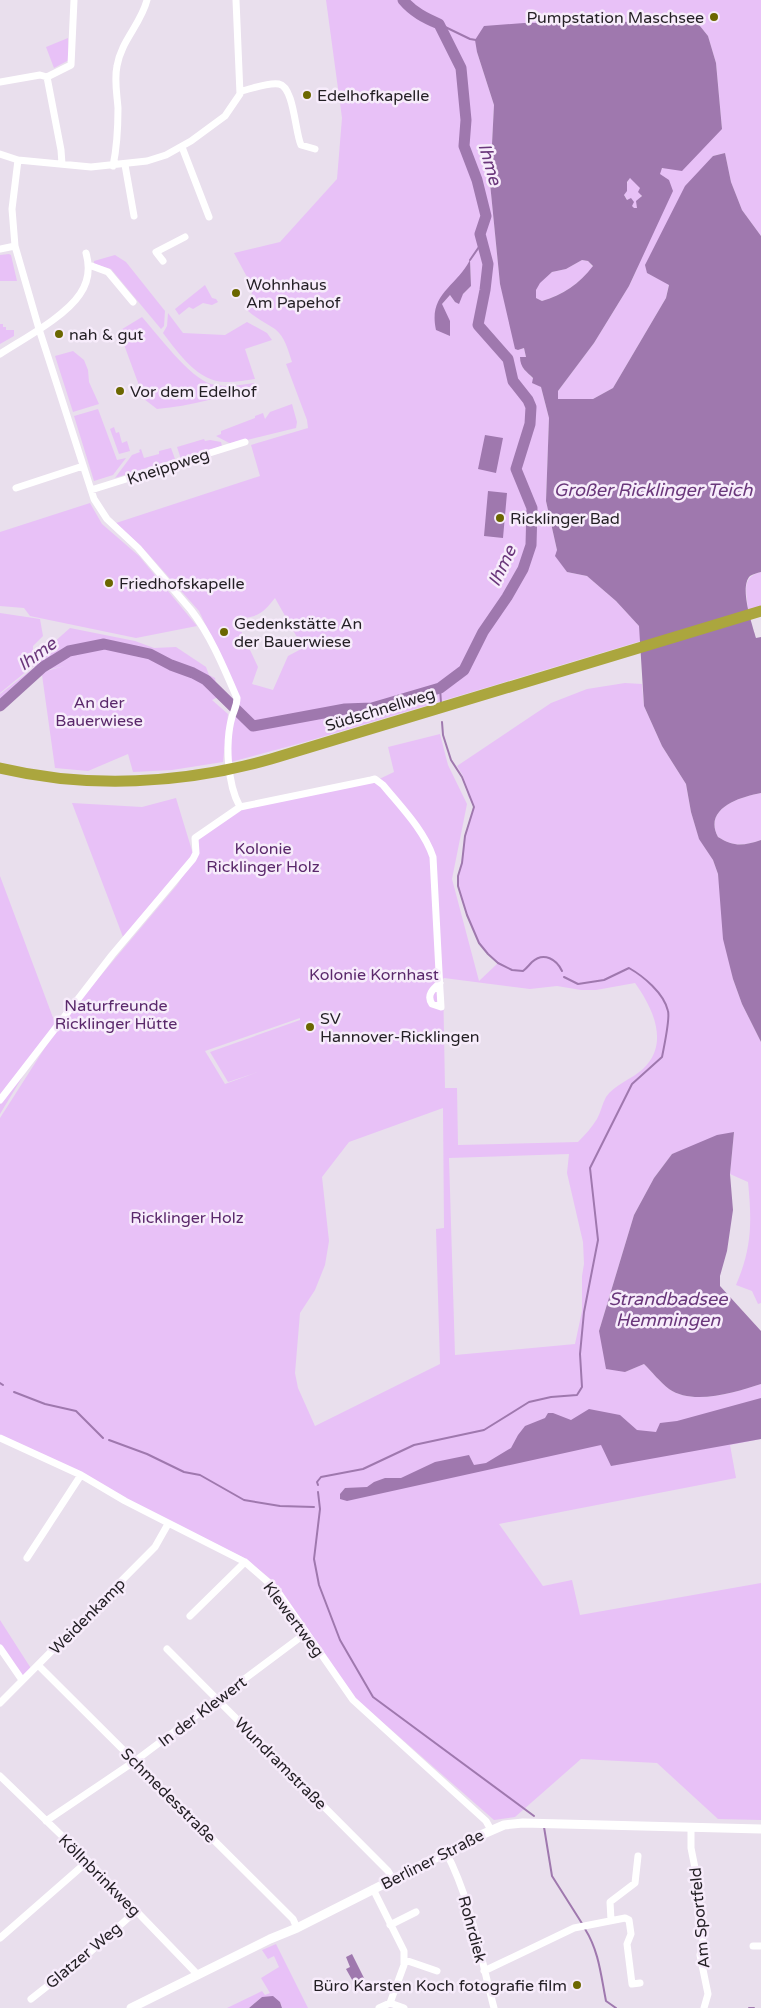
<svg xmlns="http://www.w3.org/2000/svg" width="761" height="2008" font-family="'Varela Round',sans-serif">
<rect width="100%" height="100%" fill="#e9dfed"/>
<!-- green -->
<path fill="#e8c1f7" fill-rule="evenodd" d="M326 0H761V236L742 210 731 182 725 153 713 156 647 273 669 284 666 298 613 388 593 399H558V391L594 343 629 286 637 269 660 170 722 129 716 63 708 36 696 21 477 52 494 105 490 183 500 284 518 350 524 348 526 357 520 358 523 368 541 387 549 418 546 501 557 550 567 572 587 576 616 601 639 626 641 641 305 742 231 762C230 748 232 731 235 717 237 710 240 706 240 698L199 611 141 546 116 523 260 476 251 445 308 428 307 420 286 364 292 362C288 350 285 337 275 329 266 323 256 318 248 311L253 288 234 253 280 242 337 179 342 118ZM470 261 471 286 455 302 450 295 442 304 445 292 465 271ZM275 598 303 648 288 656 273 690 252 684 258 667 236 620C258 615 260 617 275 598Z
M68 38 69 60 54 68 46 47Z
M630 178C644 188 643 193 637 208L634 209 624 195C628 189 625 183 630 178Z
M9 254 11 255 17 281H0V255Z
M115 255 126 262 165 311 164 326 161 329 111 269 94 264V261Z
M582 260 588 261 593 267C578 284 563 295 542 301L536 298V290L539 283 552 272 566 269Z
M205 285 212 298 216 299 218 302 212 305 203 303 193 309 189 307 179 315 175 309Z
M168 313 183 333 225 335 247 322 267 333 272 340 245 349 255 379C246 380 237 382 227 382 199 383 179 354 163 333L167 326Z
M142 317C157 334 190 378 211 384 225 388 240 385 254 383L255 385C223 397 191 406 157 409L144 399 119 331Z
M0 324H3V327H6V330H14V336L0 344Z
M73 351 84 360 88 370 89 382 99 404 73 412 55 356Z
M292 404 297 422 296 428 231 444 216 436 221 434V431L255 418V416L263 413 265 419 270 412Z
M98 409 117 460 126 458 113 475 94 481 74 416Z
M114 427 116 433 119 432 122 443 127 441 130 451 119 454 110 429Z
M204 439 205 441 210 440 221 442 222 446 181 459 177 447Z
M171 448 175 459 115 478 132 455 140 452 139 450 141 449 144 458 159 454V451Z
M90 503 102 524 139 556 197 626 136 638 30 616 24 608 0 606V532Z
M761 572V606L748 610C747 593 740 577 761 572Z
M0 613 40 619 43 636 33 646V666L0 693Z
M70 628 135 641 154 648 176 647 206 667 209 675 215 678 217 690C202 675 190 672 171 663 164 660 158 655 151 652 130 644 89 641 68 650 46 659 19 685 0 700V694L35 667V659Z
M105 646 150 655 205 681 220 696 212 700 228 714 223 762 172 770 133 772 128 754 88 771 55 768 42 675 46 671 65 666 46 670 42 674 40 671 70 652Z
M625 683 642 684 644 706 662 746 686 784 691 812 699 838 713 860 718 874 733 979 742 1004 761 1042V1303L758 1304 752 1291 736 1285C752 1248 752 1222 748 1182L730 1174 734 1132 672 1154 654 1178 634 1215 599 1331 625 1372 644 1364C652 1372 660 1382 669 1389 693 1406 736 1392 761 1384V1439L730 1445 736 1478 499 1524 543 1586 572 1580 580 1615 761 1583V1820L718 1819 657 1763 581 1759 515 1817 494 1820 355 1698 274 1582 246 1559 0 1435V1118L46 1046 65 1018 177 885 198 853V840L241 809 373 782 394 772 388 747 440 734 448 765 467 804 452 879 479 981 498 963 479 943 467 915 458 886V876L462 863 465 836 474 807 468 796 463 776 457 766 551 703 587 689ZM444 978 530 989 557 986 581 990H596L635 983C653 1008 670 1044 643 1069 632 1079 614 1085 606 1097 602 1104 601 1112 597 1119 592 1127 585 1135 578 1142L458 1145 457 1088H445L443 979ZM300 1018V1020L210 1052 228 1082 258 1072 225 1084 205 1051ZM443 1108 444 1228 436 1229 440 1364 315 1426 298 1388 295 1373 300 1313 315 1290 325 1265 329 1241 322 1177 349 1142ZM569 1154 567 1173 583 1242 584 1264 582 1276V1311L575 1344 455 1355 449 1158Z
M761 793V840C743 846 734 847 718 837 703 809 739 797 761 793Z
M176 798 193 854 123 937 72 803 142 807Z
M0 876 55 1023 0 1114Z
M0 1620 32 1670 22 1680 0 1648Z
M276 1944 308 2008H282L280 2002 262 1997 249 2008H227L262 1991 265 1995 270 1993 261 1978 279 1967 274 1956 268 1959 262 1950Z"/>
<!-- water -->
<path fill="#9f78ae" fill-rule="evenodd" d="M696 21 708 36 716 63 722 129 682 171 662 168 660 174 669 180 673 191 629 286 594 343 558 391V399H593L613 388 666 298 669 285 647 273 645 265 685 186 713 156 725 153 731 182 742 210 761 236V572C757 573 753 574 750 576 739 587 752 624 756 638L761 637V793C739 797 703 809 718 837 734 847 743 846 761 840V1042L742 1004 733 979 723 939 718 874 713 860 699 839 691 812 686 784 662 746 644 706 639 626 616 601 587 576 567 572 555 556 557 550 546 501 549 418 541 387 532 383 533 378C527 372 520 368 520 357H526L524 348 518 350 515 349 500 284 490 183 494 105 477 52 475 40 484 26 524 23ZM630 178 640 188 638 192 642 196 636 201 637 208H634L632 206 634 202 631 198 627 200 624 195 627 191V182ZM582 260 588 261 593 266C579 284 563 295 542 301L536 298V290L540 283 552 272 566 269Z
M470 260 471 286 463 294 459 304 455 302 450 295 442 304 450 321V336L436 330C428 294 456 287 470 260Z
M485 435 503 438 496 473 478 469Z
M488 491 507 493 503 538 484 536Z
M734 1132 730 1174 733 1210 727 1251 720 1276V1286L761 1331V1384C736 1392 693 1406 669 1389 660 1382 652 1372 644 1364L625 1372 606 1369 599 1331 634 1215 654 1178 672 1154 717 1135Z
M761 1398V1439L611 1466 601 1445 347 1501 340 1499V1494L345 1488 367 1487 374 1482 385 1478H401L435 1462 469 1455 474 1465 486 1463 511 1448 518 1435 525 1426 545 1418 548 1413H553L571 1420 589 1409 620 1415 637 1430 656 1432 660 1423 677 1421Z
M352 1954 365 1980 355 1985 346 1969 350 1967 346 1957Z
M273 1996 280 2002 282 2008H249L262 1997Z"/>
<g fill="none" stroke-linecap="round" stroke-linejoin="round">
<!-- stream -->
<path stroke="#9f78ae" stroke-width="2" d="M439 24 470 39 476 40
M470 260 481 244
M440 688 441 703
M442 722 443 735 451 760 462 777 474 807 465 836 462 863 458 876V886L467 915 479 943 488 954 498 963 512 970 523 971C527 968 529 965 532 962 544 951 557 960 562 971
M0 1383 3 1385
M14 1392 45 1404 76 1411 103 1438
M109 1440 147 1454 184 1472 200 1475 244 1500 280 1506 314 1507
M318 1485 317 1482 321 1477 363 1469 414 1445 484 1430 529 1402 551 1397 577 1395 582 1387 580 1354 584 1312 598 1240 590 1168 632 1084 662 1057C664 1047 670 1019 668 1011 664 993 643 976 629 968L604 980 578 984 564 977
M318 1492 320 1509 314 1559 319 1585 340 1640 373 1697 534 1816
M544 1827 552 1876 583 1925
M585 1929C599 1951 601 1976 606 2001L616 2008
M749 2008H754"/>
<!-- river -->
<path stroke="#9f78ae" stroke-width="11" d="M0 706 43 667 69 651 104 644 150 654 171 665 193 673 206 680 253 726 345 709 372 708 440 688 464 670 483 632 507 597 523 569 531 545 532 508 516 469 530 424 531 407 528 400 513 381 508 359 478 325 485 290 488 264 480 234 486 216 477 180 464 146 466 120 461 68 439 24C425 18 413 12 403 0"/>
<!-- minor -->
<path stroke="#fff" stroke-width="7" d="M47 77 61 150 62 164
M0 82 40 75 47 77 71 65 74 0
M241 91C252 89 268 82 279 84 294 87 295 132 301 145L315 149
M182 147 209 217
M0 154 18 160 91 167 147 161 166 155 191 141 225 116 240 94 236 0
M18 160 12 209 15 246 39 329 94 499 107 519 138 548 191 610C211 636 224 668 237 698 237 706 234 710 232 717 225 741 227 784 240 807
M125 165 134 216
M113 166C117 147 118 127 118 108 117 94 114 80 117 66 121 41 141 24 147 0
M0 249 15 246
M163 261 156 252 185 237
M89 265 108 272 133 302
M0 354C23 339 65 317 80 294 89 281 90 267 86 253
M16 488 83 466
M91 490 245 442
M0 1100 112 955 193 859 196 853 195 838 240 807 371 780 375 779 383 785C401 807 424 830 433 857L439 972 441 1007 432 1004C426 995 433 989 440 983
M0 1438 81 1475 125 1501 245 1562 276 1589 353 1700 486 1821 491 1830
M27 1558 81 1475
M190 1616 245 1562
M0 1648 22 1680
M167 1649 388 1871 392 1878
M38 1665 293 1919 297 1928
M0 1703 155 1547 168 1524
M0 1776 88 1861 198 1975
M46 1821 135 1761 306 1633
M691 1827V1848L700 1893 698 1913 703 1941 700 1955 708 1994 704 2008
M446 1852C471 1900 480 1955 494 2008
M373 1889 404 1951V1965L390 2003 379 2008
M611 1920 610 1902 635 1883 638 1856
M390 1925 416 1912
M0 1938 88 1861
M753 1946H761
M405 1960 437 1971
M484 1971 574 1928 625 1918 629 1920 631 1934 627 1944 632 1984 640 1983
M31 1999 88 1954 136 1911
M390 2003 404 2008"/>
<!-- tertiary -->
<path stroke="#fff" stroke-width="9" d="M131 2008 270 1939 297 1928 481 1835 504 1825 523 1823 761 1829"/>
<!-- trunk -->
<path stroke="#aba63e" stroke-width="11" d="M0 768C89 789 183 784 271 759L761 611"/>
</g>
<!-- markers -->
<g fill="#6b6700" stroke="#f7ecfb" stroke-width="2">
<circle cx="714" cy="17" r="5"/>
<circle cx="307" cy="95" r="5"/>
<circle cx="236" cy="293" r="5"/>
<circle cx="59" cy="334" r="5"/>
<circle cx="120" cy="391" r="5"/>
<circle cx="500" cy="518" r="5"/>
<circle cx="109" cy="583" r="5"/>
<circle cx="224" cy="632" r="5"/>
<circle cx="310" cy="1027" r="5"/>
<circle cx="577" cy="1985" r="5"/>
</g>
<g text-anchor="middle" stroke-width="5" stroke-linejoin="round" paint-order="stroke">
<!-- poi labels -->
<g font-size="16" fill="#231f24" stroke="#f7ecfb" text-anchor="start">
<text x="704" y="23" text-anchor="end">Pumpstation Maschsee</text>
<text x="317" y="101">Edelhofkapelle</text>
<text x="246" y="290">Wohnhaus<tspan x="246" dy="18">Am Papehof</tspan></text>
<text x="69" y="340">nah &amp; gut</text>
<text x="130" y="397">Vor dem Edelhof</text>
<text x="510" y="524">Ricklinger Bad</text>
<text x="119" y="589">Friedhofskapelle</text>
<text x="234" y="629">Gedenkstätte An<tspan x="234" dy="18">der Bauerwiese</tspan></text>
<text x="320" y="1024">SV<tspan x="320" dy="18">Hannover-Ricklingen</tspan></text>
<text x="567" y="1991" text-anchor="end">Büro Karsten Koch fotografie film</text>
</g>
<!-- street labels -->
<g font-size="16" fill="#231f24" stroke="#f7ecfb">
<text transform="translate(168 466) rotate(-18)" y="6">Kneippweg</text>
<text transform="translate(380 709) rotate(-17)" y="6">Südschnellweg</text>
<text transform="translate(87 1616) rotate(-45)" y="6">Weidenkamp</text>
<text transform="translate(294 1619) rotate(53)" y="6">Klewertweg</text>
<text transform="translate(202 1711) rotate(-37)" y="6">In der Klewert</text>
<text transform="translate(281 1763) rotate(45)" y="6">Wundramstraße</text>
<text transform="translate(169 1795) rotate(45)" y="6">Schmedesstraße</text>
<text transform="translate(432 1859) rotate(-27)" y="6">Berliner Straße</text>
<text transform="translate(100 1875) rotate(45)" y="6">Köllnbrinkweg</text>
<text transform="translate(699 1918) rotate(-95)" y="6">Am Sportfeld</text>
<text transform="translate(473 1929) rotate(75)" y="6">Rohrdiek</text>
<text transform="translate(83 1955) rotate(-40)" y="6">Glatzer Weg</text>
</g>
<!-- park labels -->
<g font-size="16" fill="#5a286b" stroke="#f7ecfb">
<text x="99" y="708">An der<tspan x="99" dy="18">Bauerwiese</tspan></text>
<text x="263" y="854">Kolonie<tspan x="263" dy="18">Ricklinger Holz</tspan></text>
<text x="374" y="980">Kolonie Kornhast</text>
<text x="116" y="1011">Naturfreunde<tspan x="116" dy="18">Ricklinger Hütte</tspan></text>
<text x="187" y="1223">Ricklinger Holz</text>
</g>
<!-- water labels -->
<g font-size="18" font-style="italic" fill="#6a377b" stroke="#f7ecfb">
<text transform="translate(490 164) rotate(74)" y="6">Ihme</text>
<text x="653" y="496">Großer Ricklinger Teich</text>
<text transform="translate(502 566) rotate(-65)" y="6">Ihme</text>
<text transform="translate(37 654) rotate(-36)" y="6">Ihme</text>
<text x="668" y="1305">Strandbadsee<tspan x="668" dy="21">Hemmingen</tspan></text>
</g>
</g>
</svg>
